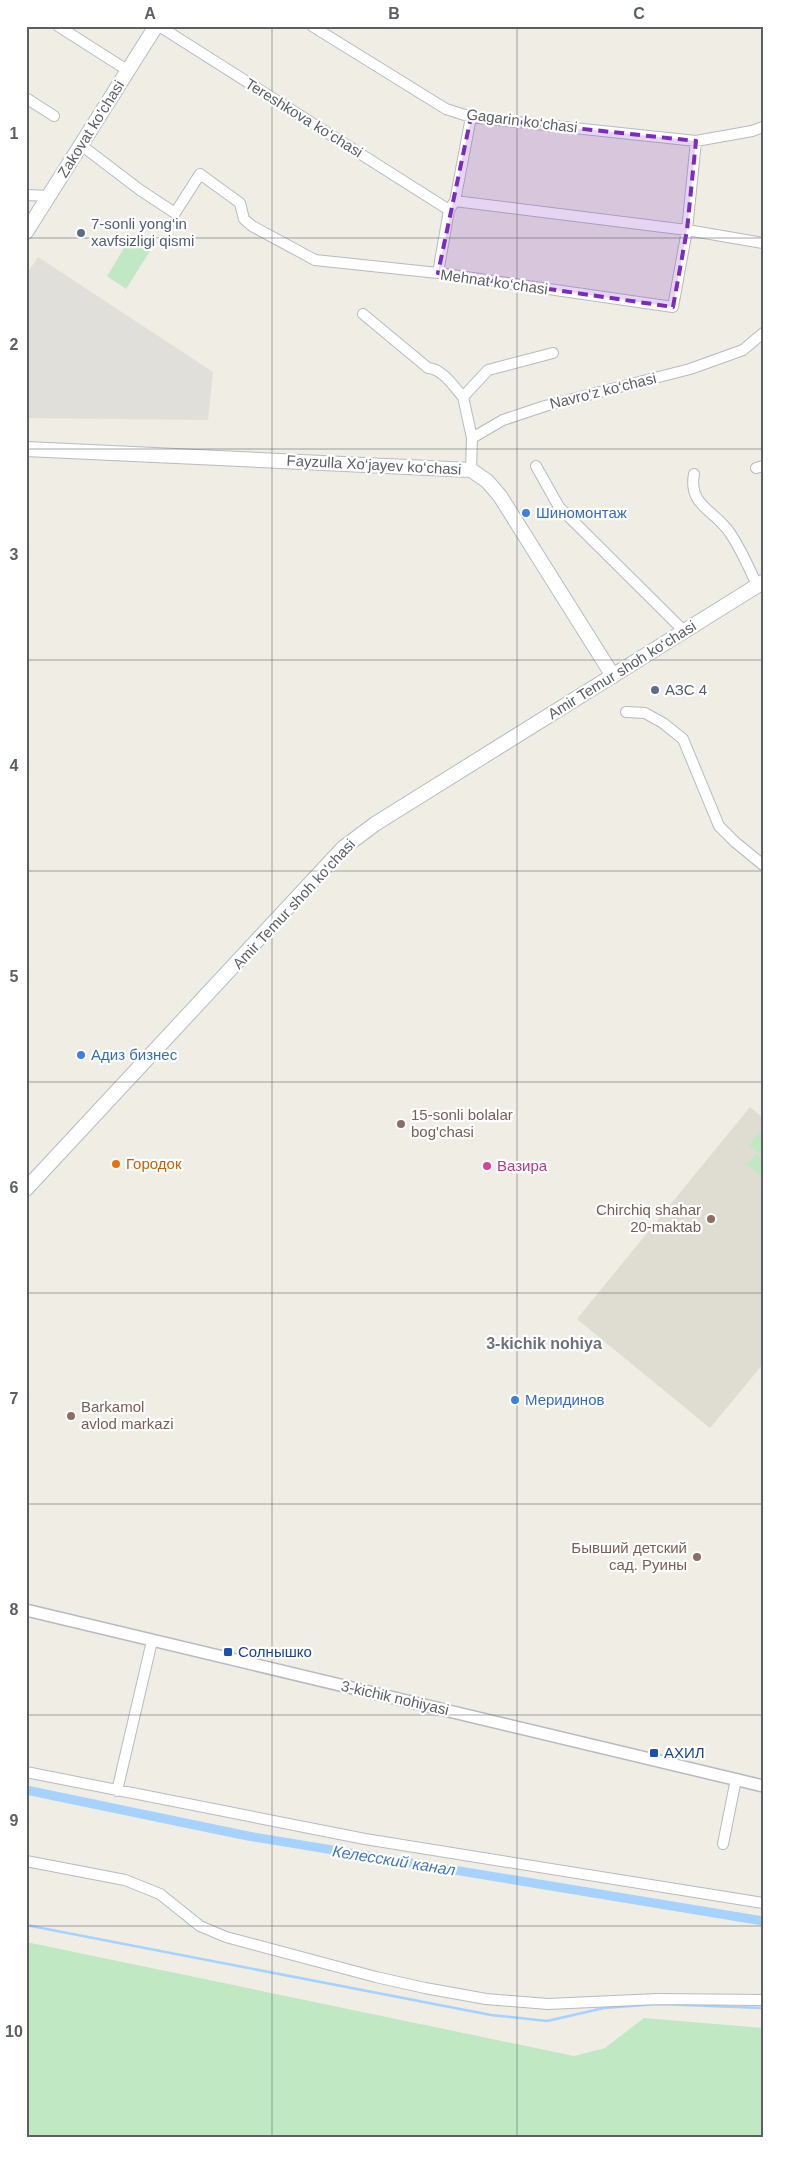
<svg xmlns="http://www.w3.org/2000/svg" width="789" height="2164" font-family="Helvetica,sans-serif">
<rect width="100%" height="100%" fill="#efede4"/>
<!-- industrial -->
<path fill="#e0dfd9" d="M38 257 213 372 208 420 26 418V275Z"/>
<!-- education -->
<path fill="#dfddd2" d="M750 1107 763 1118V1364L710 1428 577 1319Z"/>
<!-- green -->
<path fill="#c0e8c2" d="M132 235 152 248 126 289 107 276Z
M763 1129V1156L749 1145Z
M756 1154 763 1160V1178L747 1165Z
M26 1942 574 2056 605 2048 644 2018 763 2028V2138H26Z"/>
<g fill="none" stroke-linecap="round" stroke-linejoin="round">
<!-- stream -->
<path stroke="#a5d2ff" stroke-width="2.5" d="M26 1925 491 2015 547 2021 604 2008 658 2004 763 2008"/>
<!-- canal -->
<path stroke="#a5d2ff" stroke-width="9" d="M26 1790 248 1836 763 1921"/>
<!-- minor casing -->
<g stroke="#b7babf" stroke-width="12">
<path id="minor" d="M58 26 127 70
M159 26 449 210
M312 26 446 109 471 117 696 141 752 131 763 127
M26 98 54 116
M81 145 140 190 175 213 200 174 240 203 244 219 252 226 315 260 438 273 673 307 687 230 696 141
M26 195 49 196
M455 201 687 230 763 243
M438 273 449 210 455 201 471 117
M363 314 428 368C443 369 454 387 463 397
M472 438 463 397 488 370 553 353
M536 466 559 507 684 631
M756 468 763 466
M471 470 472 438 503 420 545 406 690 369 743 350 763 333
M694 474C688 506 715 510 730 533 741 549 749 568 757 585
M626 712 645 713 663 723 683 739 719 826 735 842 763 865
M26 1772 365 1839 763 1903
M117 1791 152 1641
M723 1844 736 1779
M26 1861 125 1880 160 1894 200 1926 226 1937 376 1977 425 1988 486 1999 548 2004 658 1999 763 2000"/>
</g>
<!-- tertiary casing -->
<g stroke="#b7babf" stroke-width="14">
<path id="tertiary" d="M26 1610 763 1786"/>
</g>
<!-- secondary casing -->
<g stroke="#b8bbc1" stroke-width="16">
<path id="secondary" d="M26 232 156 26
M26 449 471 470 487 481 500 496 613 676
M26 1189 343 848 375 824 763 582"/>
</g>
<!-- minor -->
<use href="#minor" stroke="#fff" stroke-width="10"/>
<!-- tertiary -->
<use href="#tertiary" stroke="#fff" stroke-width="11"/>
<!-- secondary -->
<use href="#secondary" stroke="#fff" stroke-width="14"/>
</g>
<!-- marked area -->
<path fill="#7b2cbf" fill-opacity="0.2" stroke="#7b2cbf" stroke-width="4" stroke-dasharray="10 6" stroke-linejoin="round" d="M471 117 696 141 687 230 673 307 438 273Z"/>
<!-- grid -->
<path fill="none" stroke="#5c6065" stroke-width="1" stroke-opacity="0.55" d="M272 26V2138M517 26V2138M26 238H763M26 449H763M26 660H763M26 871H763M26 1082H763M26 1293H763M26 1504H763M26 1715H763M26 1926H763"/>
<!-- markers -->
<g fill="#5c6f8a" stroke="#fff" stroke-width="2">
<circle cx="81" cy="233" r="5"/>
<circle cx="655" cy="690" r="5"/>
</g>
<g fill="#3f7fe0" stroke="#fff" stroke-width="2">
<circle cx="526" cy="513" r="5"/>
<circle cx="81" cy="1055" r="5"/>
<circle cx="515" cy="1400" r="5"/>
</g>
<g fill="#8d6e63" stroke="#fff" stroke-width="2">
<circle cx="401" cy="1124" r="5"/>
<circle cx="711" cy="1219" r="5"/>
<circle cx="71" cy="1416" r="5"/>
<circle cx="697" cy="1557" r="5"/>
</g>
<circle fill="#e8710a" stroke="#fff" stroke-width="2" cx="116" cy="1164" r="5"/>
<circle fill="#d1479c" stroke="#fff" stroke-width="2" cx="487" cy="1166" r="5"/>
<g fill="#1a4fb4" stroke="#fff" stroke-width="2">
<rect x="223" y="1647" width="10" height="10" rx="2.5"/>
<rect x="649" y="1748" width="10" height="10" rx="2.5"/>
</g>
<g text-anchor="middle" stroke-width="4.5" stroke-linejoin="round" paint-order="stroke">
<!-- street labels -->
<g font-size="15" fill="#5c6065" stroke="#fff">
<text transform="translate(304 118) rotate(32)" y="5">Tereshkova ko‘chasi</text>
<text transform="translate(522 121) rotate(7)" y="5">Gagarin ko‘chasi</text>
<text transform="translate(91 129) rotate(-58)" y="5">Zakovat ko'chasi</text>
<text transform="translate(494 282) rotate(8)" y="5">Mehnat ko‘chasi</text>
<text transform="translate(603 391) rotate(-14)" y="5">Navro‘z ko‘chasi</text>
<text transform="translate(374 465) rotate(3)" y="5">Fayzulla Xo‘jayev ko‘chasi</text>
<text transform="translate(622 670) rotate(-32)" y="5">Amir Temur shoh ko‘chasi</text>
<text transform="translate(294 904) rotate(-47)" y="5">Amir Temur shoh ko‘chasi</text>
<text transform="translate(395 1698) rotate(13)" y="5">3-kichik nohiyasi</text>
</g>
<!-- service labels -->
<g font-size="15" fill="#4e5e75" stroke="#fff" text-anchor="start">
<text x="91" y="229">7-sonli yong‘in<tspan x="91" dy="17">xavfsizligi qismi</tspan></text>
<text x="665" y="695">АЗС 4</text>
</g>
<!-- shop labels -->
<g font-size="15" fill="#366cbe" stroke="#fff" text-anchor="start">
<text x="536" y="518">Шиномонтаж</text>
<text x="91" y="1060">Адиз бизнес</text>
<text x="525" y="1405">Меридинов</text>
</g>
<!-- education labels -->
<g font-size="15" fill="#785e54" stroke="#fff" text-anchor="start">
<text x="411" y="1120">15-sonli bolalar<tspan x="411" dy="17">bog'chasi</tspan></text>
<text x="701" y="1215" text-anchor="end">Chirchiq shahar<tspan x="701" dy="17">20-maktab</tspan></text>
<text x="81" y="1412">Barkamol<tspan x="81" dy="17">avlod markazi</tspan></text>
<text x="687" y="1553" text-anchor="end">Бывший детский<tspan x="687" dy="17">сад. Руины</tspan></text>
</g>
<!-- food labels -->
<g font-size="15" fill="#c56008" stroke="#fff" text-anchor="start">
<text x="126" y="1169">Городок</text>
</g>
<!-- hotel labels -->
<g font-size="15" fill="#b23c85" stroke="#fff" text-anchor="start">
<text x="497" y="1171">Вазира</text>
</g>
<!-- transit labels -->
<g font-size="15" fill="#164399" stroke="#fff" text-anchor="start">
<text x="238" y="1657">Солнышко</text>
<text x="664" y="1758">АХИЛ</text>
</g>
<!-- neighbourhood labels -->
<g font-size="16" font-weight="bold" fill="#6d7277" stroke="#fff">
<text x="544" y="1349">3-kichik nohiya</text>
</g>
<!-- water labels -->
<g font-size="16" font-style="italic" fill="#4077bf" stroke="#fff">
<text transform="translate(394 1860) rotate(9)" y="6">Келесский канал</text>
</g>
</g>
<!-- border -->
<rect width="789" height="2164" fill="none" stroke="#ffffff" stroke-width="55"/>
<rect x="28" y="28" width="734" height="2108" fill="none" stroke="#5c6065" stroke-width="2"/>
<g font-size="16" text-anchor="middle" font-weight="bold" fill="#5c6065">
<text x="150" y="19">A</text>
<text x="394" y="19">B</text>
<text x="639" y="19">C</text>
<text x="14" y="139">1</text>
<text x="14" y="350">2</text>
<text x="14" y="560">3</text>
<text x="14" y="771">4</text>
<text x="14" y="982">5</text>
<text x="14" y="1193">6</text>
<text x="14" y="1404">7</text>
<text x="14" y="1615">8</text>
<text x="14" y="1826">9</text>
<text x="14" y="2037">10</text>
</g>
</svg>
